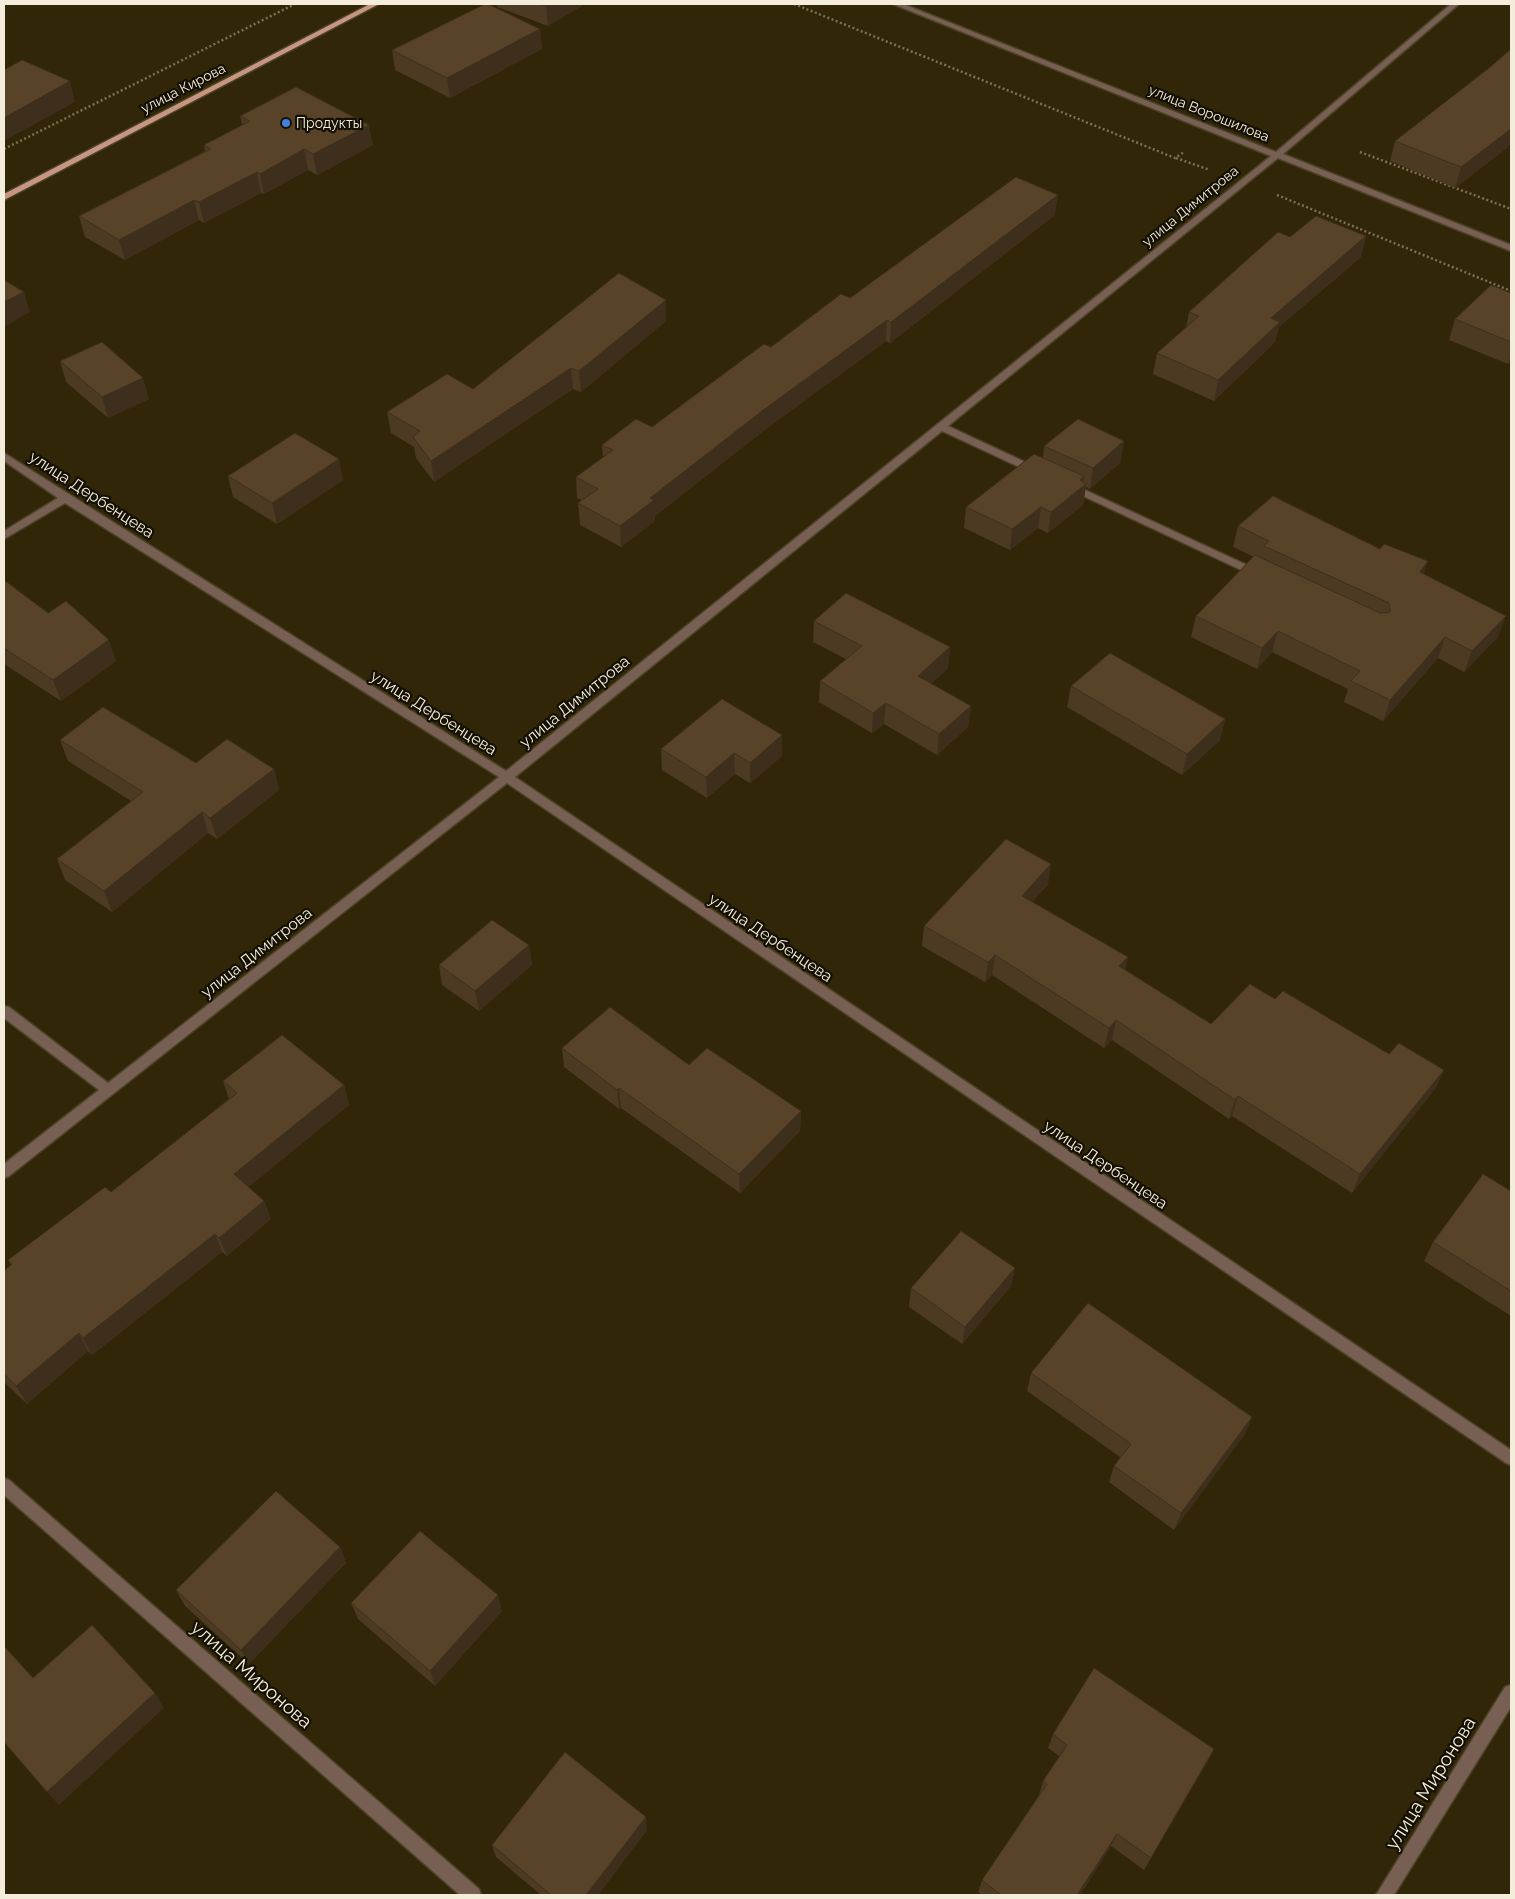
<svg xmlns="http://www.w3.org/2000/svg" width="1515" height="1899" font-family="Raleway,sans-serif">
<rect width="100%" height="100%" fill="#312607"/>
<g fill="none" stroke-linecap="round" stroke-linejoin="round">
<!-- minor casing -->
<g stroke="#4c4225" stroke-width="3">
<path id="minor" d="M893 4H903L1276 152 1451 4H1459L1283 154 1511 245V251L1278 158 948 426 1040 469V473H1032L942 431 515 777 1511 1450V1465L1506 1463 507 783 9 1176 4 1178V1164L99 1090 4 1018V1006L9 1007 108 1083 499 777 65 503 4 539V531L58 498 4 461V453L506 771 1271 156Z
M1070 483 1262 572 1263 574 1258 578 1254 576 1066 488 1065 486Z
M4 1478 9 1480 479 1889 481 1895H460L4 1495Z
M1511 1685V1707L1394 1895H1376L1505 1687Z"/>
</g>
<!-- major casing -->
<g stroke="#4c4225" stroke-width="3">
<path id="major" d="M370 4H379L4 200V194Z"/>
</g>
<!-- path -->
<path stroke="#7a7157" stroke-width="2.5" stroke-dasharray="2 2.5" stroke-linecap="butt" d="M794 4 1175 158 1184 152
M4 149 295 4
M1360 152 1511 209
M1176 158 1210 170
M1277 195 1511 291"/>
<!-- minor -->
<use href="#minor" fill="#785f54" fill-rule="evenodd"/>
<!-- major -->
<use href="#major" fill="#c79680" fill-rule="evenodd"/>
</g>
<!-- wall -->
<path fill="#4c3a23" d="M497 4H585L548 26 497 7Z
M540 29 542 49 450 98 395 70 392 50Z
M240 116 373 145 317 175 308 170 264 194 261 193 204 223 199 220 125 260 85 237 79 216 205 151 204 145 242 125Z
M1395 141 1508 147 1455 188 1390 161Z
M1055 215 890 343 886 341 766 429 655 516V521L621 547 580 525 578 503 582 500 577 498 576 477 603 458 602 445 652 427 771 347 850 298Z
M1366 236 1361 257 1279 327 1275 342 1214 401 1153 374 1157 353 1186 328 1189 312 1290 237Z
M1511 293V361L1508 364 1449 340 1455 319Z
M666 300V321L581 392 573 389 434 482 416 458 414 447 391 433 387 412 473 389Z
M60 361 149 399 108 418 66 382Z
M1044 446 1121 462 1090 489 1086 487 1083 505 1048 533 1038 528 1010 550 964 528 966 507 1043 458Z
M228 476 343 480 277 524 233 497Z
M1238 526 1424 574 1498 637 1464 672 1438 658 1383 721 1344 702 1348 689 1272 652 1257 669 1191 637 1196 616 1254 557 1233 547Z
M4 580 48 613 116 661 61 701 4 664Z
M814 621 950 647 948 668 931 684 971 706 968 727 937 755 884 724 872 733 819 702 820 681 846 659 813 642Z
M1071 686 1225 719 1220 740 1182 775 1067 707Z
M60 740 196 763 274 769 279 790 217 839 208 833 112 912 65 880 57 859 131 801 68 761Z
M661 749 782 756 750 783 735 774 707 798 662 770Z
M1048 885 1032 902 1125 970 1211 1024 1275 999 1389 1054 1444 1070 1435 1089 1352 1193 1232 1116 1229 1119 1112 1040 1104 1048 992 975 985 982 922 946 924 926Z
M529 945 532 965 479 1011 442 985 439 965Z
M562 1048 689 1065 801 1111 800 1131 740 1193 621 1108 619 1109 564 1067Z
M223 1081 344 1085 349 1105 248 1187 264 1201 271 1219 227 1256 222 1252 92 1355 88 1351 27 1404 4 1382V1271L11 1265 8 1260 111 1192 229 1099Z
M1511 1191V1316L1424 1261 1433 1242Z
M1015 1268 1011 1286 962 1344 909 1307 911 1288Z
M1031 1373 1252 1417 1245 1434 1174 1530 1109 1482 1114 1466 1120 1457 1027 1391Z
M340 1547 346 1563 249 1664 185 1606 176 1590Z
M351 1603 502 1611 435 1686 358 1619Z
M1053 1734 1214 1749 1144 1870 1111 1846 1080 1895H982L978 1892 982 1880 1039 1795 1043 1781 1059 1756 1048 1748Z
M647 1830 598 1895H541L496 1857 492 1845Z"/>
<!-- shaded-wall -->
<path fill="#3e2f1d" d="M550 4H585L548 26 546 6Z
M540 29 542 49 450 98 447 78Z
M70 81 75 102 4 141V118Z
M369 125 373 145 317 175 313 154Z
M1511 129V144L1455 188 1461 167Z
M304 149 308 170 264 194 260 174Z
M257 172 261 193 204 223 199 202Z
M1058 195 1055 215 890 343 891 322Z
M194 200 199 220 125 260 119 240Z
M1366 236 1361 257 1279 327 1275 342 1214 401 1218 380 1271 318Z
M24 292 30 312 4 327V302Z
M666 300V321L581 392 579 371Z
M887 320 886 341 766 429 655 516V521L621 547 620 526 650 498 766 408Z
M1511 354V361L1508 364Z
M571 368 573 389 434 482 431 461Z
M143 378 149 399 108 418 102 397Z
M1124 441 1121 462 1090 489 1093 468Z
M339 459 343 480 277 524 272 503Z
M1084 476 1082 487 1086 484 1083 505 1048 533 1051 512Z
M1041 507 1038 528 1010 550 1012 529Z
M1428 561 1421 582 1420 572Z
M1506 616 1498 637 1464 672 1472 651Z
M1278 631 1272 652 1257 669 1262 648Z
M1445 637 1438 658 1383 721 1390 700Z
M109 640 116 661 61 701 53 680Z
M950 647 948 668 916 697 918 676Z
M886 703 884 724 872 733 873 713Z
M971 706 968 727 937 755 939 734Z
M1225 719 1220 740 1182 775 1187 754Z
M782 735V756L750 783V763Z
M734 753 735 774 707 798 706 777Z
M274 769 279 790 217 839 210 818Z
M202 812 208 833 112 912 104 891Z
M1051 864 1048 885 1019 916 1022 896Z
M529 945 532 965 479 1011 475 991Z
M995 955 992 975 985 982 988 962Z
M1128 957 1124 977 1119 966Z
M1116 1020 1112 1040 1104 1048 1109 1028Z
M1444 1070 1435 1089 1352 1193 1360 1174Z
M344 1085 349 1105 241 1193 234 1174Z
M619 1088 621 1108 619 1109 617 1090Z
M1238 1096 1232 1116 1229 1119 1235 1100Z
M801 1111 800 1131 740 1193 739 1174Z
M264 1201 271 1219 227 1256 219 1238Z
M215 1234 222 1252 92 1355 83 1338Z
M1015 1268 1011 1286 962 1344 965 1327Z
M79 1333 88 1351 27 1404 16 1386Z
M1252 1417 1245 1434 1174 1530 1181 1513Z
M340 1547 346 1563 249 1664 241 1650Z
M498 1595 502 1611 435 1686 430 1671Z
M155 1693 164 1708 59 1805 47 1792Z
M1214 1749 1207 1763 1144 1870 1151 1858Z
M646 1817 647 1830 598 1895H586Z
M1117 1834 1111 1846 1080 1895H1077Z"/>
<!-- building -->
<path fill="#584329" stroke="#3e2f1d" d="M485 4H488L540 29 447 78 392 50Z
M539 4H550L546 6Z
M1511 49V129L1461 167 1395 141 1489 68Z
M22 60 70 81 4 118V70Z
M296 87 369 125 313 154 304 149 260 174 257 172 199 202 194 200 119 240 79 216 211 149 204 145 250 121 240 116Z
M1016 177 1058 195 891 322 887 320 766 408 650 498 654 500 620 526 578 503 598 489 576 477 613 450 602 445 636 419 652 427 764 344 771 347 841 294 850 298Z
M1316 216 1366 236 1271 318 1280 322 1218 380 1157 353 1199 316 1189 312 1278 232 1290 237Z
M619 273 666 300 579 371 571 368 431 461 413 437 420 431 387 412 447 374 473 389Z
M4 280 24 292 4 302Z
M1491 285 1511 293V342L1455 319Z
M102 342 143 378 102 397 60 361Z
M1078 419 1124 441 1093 468 1044 446Z
M295 433 339 459 272 503 228 476Z
M1034 454 1084 476 1080 480 1086 484 1051 512 1041 507 1012 529 966 507Z
M1273 496 1380 549 1384 544 1428 561 1420 572 1506 616 1472 651 1445 637 1390 700 1351 681 1360 671 1278 631 1262 648 1196 616 1255 555 1380 613 1390 612 1389 603 1264 546 1269 541 1238 526Z
M4 580 48 613 66 601 109 640 53 680 4 648Z
M846 593 950 647 918 676 971 706 939 734 886 703 873 713 820 681 862 646 814 621Z
M1110 653 1225 719 1187 754 1071 686Z
M722 699 782 735 750 763 734 753 706 777 661 749Z
M103 707 196 763 227 739 274 769 210 818 202 812 104 891 57 859 143 792 60 740Z
M1006 839 1051 864 1022 896 1128 957 1119 966 1211 1024 1250 984 1275 999 1283 991 1389 1054 1399 1043 1444 1070 1360 1174 1238 1096 1235 1100 1116 1020 1109 1028 995 955 988 962 924 926Z
M492 920 529 945 475 991 439 965Z
M610 1007 689 1065 707 1048 801 1111 739 1174 619 1088 617 1090 562 1048Z
M282 1035 344 1085 234 1174 264 1201 219 1238 215 1234 83 1338 79 1333 16 1386 4 1374V1271L12 1264 8 1260 105 1187 111 1192 237 1093 223 1081Z
M1483 1174 1511 1191V1291L1433 1242Z
M961 1231 1015 1268 965 1327 911 1288Z
M1088 1303 1252 1417 1181 1513 1114 1466 1131 1444 1031 1373Z
M276 1491 340 1547 241 1650 176 1590Z
M420 1531 498 1595 430 1671 351 1603Z
M92 1625 155 1693 47 1792 4 1742V1646L33 1678Z
M1094 1668 1214 1749 1151 1858 1117 1834 1077 1895H1001L982 1880 1047 1784 1043 1781 1067 1745 1053 1734Z
M565 1752 646 1817 586 1895H551L492 1845Z"/>
<!-- markers -->
<circle fill="#3f7fe0" stroke="#151004" stroke-width="2" cx="286" cy="123" r="5"/>
<g text-anchor="middle" stroke-width="4.5" stroke-linejoin="round" paint-order="stroke">
<!-- far-street labels -->
<g font-size="14" fill="#f4eddc" stroke="#151004">
<text transform="translate(183 88) rotate(-27)" y="5">улица Кирова</text>
<text transform="translate(1209 113) rotate(22)" y="5">улица Ворошилова</text>
<text transform="translate(1190 206) rotate(-39)" y="5">улица Димитрова</text>
</g>
<!-- far-poi labels -->
<g font-size="14" fill="#f4eddc" stroke="#151004" text-anchor="start">
<text x="296" y="128">Продукты</text>
</g>
<!-- street labels -->
<g font-size="16" fill="#f4eddc" stroke="#151004">
<text transform="translate(92 494) rotate(33)" y="6">улица Дербенцева</text>
<text transform="translate(574 701) rotate(-39)" y="6">улица Димитрова</text>
<text transform="translate(434 712) rotate(32)" y="6">улица Дербенцева</text>
<text transform="translate(771 937) rotate(34)" y="6">улица Дербенцева</text>
<text transform="translate(256 952) rotate(-38)" y="6">улица Димитрова</text>
<text transform="translate(1106 1164) rotate(34)" y="6">улица Дербенцева</text>
</g>
<!-- near-street labels -->
<g font-size="19" fill="#f4eddc" stroke="#151004">
<text transform="translate(252 1674) rotate(41)" y="7">улица Миронова</text>
<text transform="translate(1430 1783) rotate(-58)" y="7">улица Миронова</text>
</g>
</g>
<!-- border -->
<rect width="1515" height="1899" fill="none" stroke="#f4eddc" stroke-width="10"/>
</svg>
